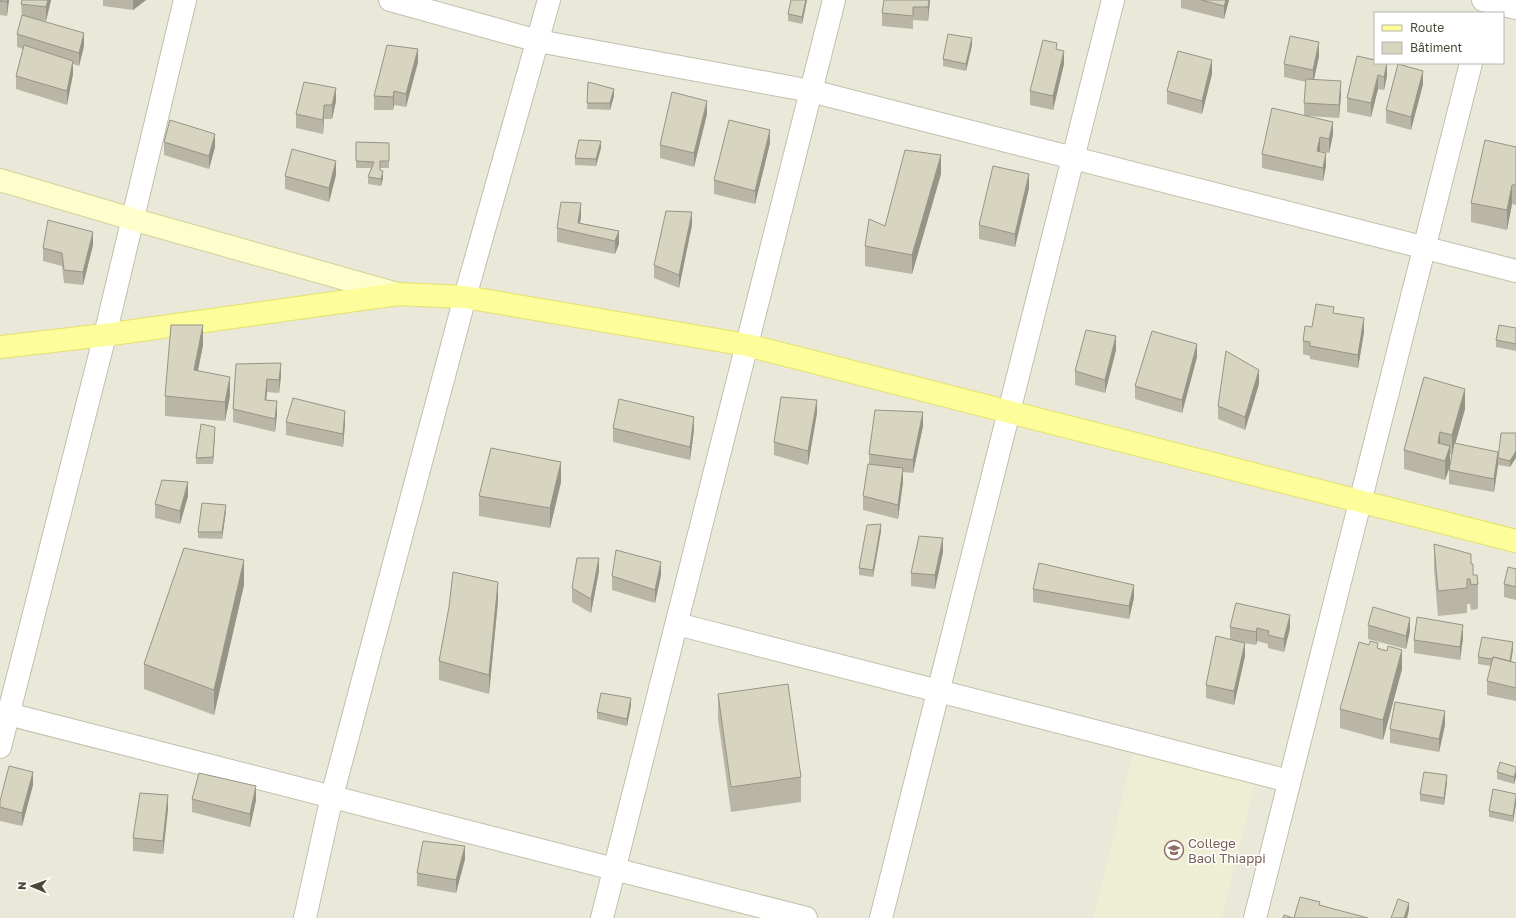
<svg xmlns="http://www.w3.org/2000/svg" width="1516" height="918" font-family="'Golos Text',sans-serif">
<rect width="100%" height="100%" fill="#f5f5ea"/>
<!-- residential -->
<path fill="#e9e8d9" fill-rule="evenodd" d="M0 0H1516V918H0ZM1375 13H1503V63H1375Z"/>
<!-- education -->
<path fill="#eeeed5" d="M1133 754 1255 783 1222 918H1093Z"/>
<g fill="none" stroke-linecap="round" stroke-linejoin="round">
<!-- street casing -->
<g stroke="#c1c0ad" stroke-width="24">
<path id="street" d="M390 0 538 41 811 91 1516 271
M1483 0 1516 8
M677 624 1289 781
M0 712 806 918
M0 747 105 335 185 0
M305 918 332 796 465 297 549 0
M602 918 834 0
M881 918 1113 0
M1255 918 1471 63"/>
</g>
<!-- secondary casing -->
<g stroke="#d1d298" stroke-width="24">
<path id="secondary" d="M0 180 132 219 398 294"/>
</g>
<!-- primary casing -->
<g stroke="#e4e269" stroke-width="24">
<path id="primary" d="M0 347 105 335 398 294 465 297 747 345 1516 541"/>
</g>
<!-- street -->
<use href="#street" stroke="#fff" stroke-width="22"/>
<!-- secondary -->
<use href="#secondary" stroke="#fdfecb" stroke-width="22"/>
<!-- primary -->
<use href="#primary" stroke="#fefd9b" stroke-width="22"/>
</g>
<!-- wall -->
<path fill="#b9b6a5" d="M0 0H9L7 16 0 15Z
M51 0 46 21 39 20 84 46 79 66 73 64V74L67 105 16 89V76L23 49 17 47V34L22 18 21 4Z
M103 0H146L133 10 103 6Z
M791 0H807L802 24 788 21V14Z
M884 0H930L928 21 913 20V29L882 26V13Z
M1181 0H1229L1224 19 1181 8Z
M972 45 966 71 943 66V59Z
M1057 49 1064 64 1053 110 1030 105V91Z
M1319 56 1314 79 1341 95 1339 118 1309 116 1333 135 1329 153 1320 151V152L1326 166 1323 181 1262 168V154L1304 115V103L1306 82 1284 77V64Z
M1357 56 1387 76 1384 90 1378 89 1371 117 1347 112V98Z
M418 62 406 107 394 105 393 110H374V96Z
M1212 74 1202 114 1167 104V91Z
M588 82 614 96 610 110 587 109Z
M1423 84 1411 130 1386 123V110Z
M336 101 332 119H324L323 134 296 128V114Z
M707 114 694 167 660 158V145Z
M164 142 215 147 209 169 164 155Z
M356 142 389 143V168H380V170L383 178 381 186 368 184V177L371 168H356Z
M770 143 755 204 714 194V180Z
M1516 147V205L1512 204 1507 230 1471 222V203Z
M601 148 596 166 575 165V158Z
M941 174 912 274 865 266V246L885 226Z
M336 175 329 202 285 189V176Z
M1029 188 1015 247 979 239V225Z
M581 217 580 223 619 231V244L615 254 557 242V228Z
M692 225 679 288 654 278V265Z
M93 245 83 285 64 283 62 266 43 261V248Z
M1334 313 1364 332 1358 368 1310 359V356L1303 354V341L1312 327Z
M1516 328V351L1496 347V340Z
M203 345 198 371 230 396 225 421 165 416V396Z
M1116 350 1105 393 1075 385V371Z
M1197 357 1182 413 1135 399V386Z
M236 364 281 376 279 393 267 392 266 400 277 414 275 432 233 422V409Z
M1259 384 1245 430 1218 419V406Z
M1465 409 1455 444 1498 458 1516 433 1510 467 1498 465 1494 492 1449 484V470L1452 455 1450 454V466L1445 480 1404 469V450Z
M817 413 808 465 774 455V442Z
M286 422 345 424 343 447 286 435Z
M923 426 913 473 903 472V482L898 519 863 510V496L869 464V454Z
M613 428 694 430 690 460 613 442Z
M215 433 213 464H196V458Z
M561 482 550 528 479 516V496Z
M188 496 180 524 155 518V504Z
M226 511 222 539 198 538V532Z
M881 531 873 577 859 575V568Z
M1434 544 1471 564 1473 575 1478 584V609L1471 610 1470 604H1467V613L1438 616 1434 569Z
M943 552 935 589 911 586V573Z
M1516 569V600L1504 597V584Z
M599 571 591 613 572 602V588Z
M661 575 655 603 612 590V576Z
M244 585 214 715 144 689V664Z
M1033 589 1134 598 1129 619 1033 602Z
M498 601 489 694 439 680V661Z
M1368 625 1410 631 1406 649 1368 639Z
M1230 627 1290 628 1284 652 1268 648V644L1257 641 1256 645 1245 643V656L1234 705 1206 698V685L1230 639Z
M1463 638 1460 660 1414 653V640Z
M1378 649 1387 651 1402 669 1383 740 1340 728V709Z
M1513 649 1511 661 1516 663V701L1487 695V681L1491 666 1478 664V657Z
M718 694 801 777V802L731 812 718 719Z
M631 705 627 726 597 719V712Z
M1445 725 1439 752 1390 743V729Z
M1516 767 1514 784 1497 779V772Z
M1447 782 1444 805 1420 801V794Z
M33 785 22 826 0 821V801Z
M1516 794V804L1513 822 1489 817V811Z
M192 799 256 800 250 827 192 812Z
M168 809 163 854 133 851V838Z
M465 859 456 893 417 886V873Z"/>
<!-- shaded-wall -->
<path fill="#969486" d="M7 0H9L7 16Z
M48 0H51L46 21V7Z
M133 0H146L133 10Z
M806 0H807L802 24V17Z
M929 0H930L928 21V7Z
M1226 0H1229L1224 19V6Z
M84 33V46L79 66V53Z
M972 38V45L966 71V64Z
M1319 42V56L1313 84V70Z
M418 49V62L406 107V94Z
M1064 51V64L1053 110V96Z
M1212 60V74L1202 114V101Z
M73 61V74L67 105V91Z
M1387 63V76L1384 90V77Z
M1423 71V84L1411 130V117Z
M1378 75V89L1371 117V103Z
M1341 81V95L1339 118V105Z
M336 88V101L332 119V105Z
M614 89V96L610 110V103Z
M394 91V105L393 110V97Z
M707 101V114L694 167V153Z
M324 105V119L323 134V120Z
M1333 122V135L1329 153V139Z
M770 130V143L755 204V191Z
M215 134V147L209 169V156Z
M1320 137V151L1317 164V151Z
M601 141V148L596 166V159Z
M1326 153V166L1323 181V168Z
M941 155V174L912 274V255Z
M336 161V175L329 202V188Z
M383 171V178L381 186V179Z
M1029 174V188L1015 247V234Z
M1512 185V204L1507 230V210Z
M581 203V217L578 233V223Z
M692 212V225L679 288V275Z
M619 231V244L615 254V241Z
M93 232V245L83 285V272Z
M1364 318V332L1358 368V355Z
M203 325V345L194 389V370Z
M1116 336V350L1105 393V380Z
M1197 344V357L1182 413V400Z
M281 363V376L279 393V380Z
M1259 370V384L1245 430V417Z
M230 377V396L225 421V402Z
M267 379V392L265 413V400Z
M1465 389V409L1452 455V435Z
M817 400V413L808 465V451Z
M277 401V414L275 432V419Z
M345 411V424L343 447V434Z
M923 412V426L913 473V460Z
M694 417V430L690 460V447Z
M215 427V433L213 464V457Z
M1440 432V452L1438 443Z
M1450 446V466L1445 480V461Z
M1516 451V458L1510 467V461Z
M1498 452V465L1494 492V479Z
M561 462V482L550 528V508Z
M903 468V482L898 519V505Z
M188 482V496L180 524V511Z
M226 505V511L222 539V532Z
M881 524V531L873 577V570Z
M943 538V552L935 589V575Z
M599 558V571L591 613V599Z
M244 560V585L214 715V690Z
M661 562V575L655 603V590Z
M498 582V601L489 694V675Z
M1134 585V598L1129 619V606Z
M1290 615V628L1284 652V639Z
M1410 618V631L1406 649V636Z
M1463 625V638L1460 660V647Z
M1257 628V641L1256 645V632Z
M1513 642V649L1510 669V662Z
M1245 643V656L1234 705V691Z
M1402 650V669L1383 740V720Z
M631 698V705L627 726V719Z
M1445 711V725L1439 752V739Z
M1516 771V778L1514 784V777Z
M33 772V785L22 826V813Z
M1447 775V782L1444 805V798Z
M256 786V800L250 827V814Z
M168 795V809L163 854V841Z
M1516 797V804L1513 822V816Z
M465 846V859L456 893V880Z
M1409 903V910L1407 918H1404Z"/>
<!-- building -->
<path fill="#d7d4c0" stroke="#969486" d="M0 0H7V2L0 1Z
M22 0H48L46 7 21 4Z
M791 0H806L802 17 788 14Z
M884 0H929L928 7H913V16L882 13Z
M1201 0H1226L1224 6Z
M22 15 84 33 79 53 17 34Z
M948 34 972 38 966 64 943 59Z
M1290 36 1319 42 1313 70 1284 64Z
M1043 40 1057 43 1056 49 1064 51 1053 96 1030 91Z
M24 45 73 61 67 91 16 76Z
M387 45 418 49 406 94 394 91 393 97 374 96Z
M1178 51 1212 60 1202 101 1167 91Z
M1357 56 1375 60V63H1387L1384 77 1378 75 1371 103 1347 98Z
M1398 64 1423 71 1411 117 1386 110Z
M1306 79 1341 81 1339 105 1304 103Z
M304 82 336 88 332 105H324L323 120 296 114Z
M588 82 614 89 610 103H587Z
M672 92 707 101 694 153 660 145Z
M1272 108 1333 122 1329 139 1320 137 1317 151 1326 153 1323 168 1262 154Z
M170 120 215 134 209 156 164 142Z
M729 120 770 130 755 191 714 180Z
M579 140 601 141 596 159 575 158Z
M1485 140 1516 147V185H1512L1507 210 1471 203Z
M356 142 389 143V161H380V170L383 171 381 179 368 177 374 162 356 161Z
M292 149 336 161 329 188 285 176Z
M905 150 941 155 912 255 865 246 869 219 885 226Z
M993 166 1029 174 1015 234 979 225Z
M561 202 581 203 578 223 619 231 615 241 557 228Z
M666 211 692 212 679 275 654 265Z
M48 220 93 232 83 272 64 270 62 253 43 248Z
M1316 304 1334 307 1333 313 1364 318 1358 355 1310 346V342L1303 341 1305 326 1312 327Z
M171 325H203L194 370 230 377 225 402 165 396Z
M1499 325 1516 328V344L1496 340Z
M1086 330 1116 336 1105 380 1075 371Z
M1152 331 1197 344 1182 400 1135 386Z
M1226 351 1259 370 1245 417 1218 406Z
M281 363 279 380 267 379 265 400 277 401 275 419 233 409 236 364Z
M1424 377 1465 389 1452 435 1440 432 1438 443 1450 446 1445 461 1404 450Z
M781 397 817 400 808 451 774 442Z
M293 398 345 411 343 434 286 422Z
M619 399 694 417 690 447 613 428Z
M875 410 923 412 913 460 869 454Z
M201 424 215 427 213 457 196 458Z
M1501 433H1516V451L1510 461 1498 458Z
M1454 443 1498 452 1494 479 1449 470Z
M491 448 561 462 550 508 479 496Z
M868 464 903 468 898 505 863 496Z
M162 480 188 482 180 511 155 504Z
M202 503 226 505 222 532H198Z
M881 524 873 570 859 568 867 525Z
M919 536 943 538 935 575 911 573Z
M1434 544 1471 554V564H1473V575H1477L1478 584 1471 585 1470 579H1467V588L1438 591Z
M184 548 244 560 214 690 144 664Z
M616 550 661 562 655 590 612 576Z
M577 558H599L591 599 572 588Z
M1039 563 1134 585 1129 606 1033 589Z
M1508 567 1516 569V587L1504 584Z
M453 572 498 582 489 675 439 661 449 607Z
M1236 603 1290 615 1284 639 1268 635 1269 631 1257 628 1256 632 1230 627Z
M1373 607 1410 618 1406 636 1368 625Z
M1417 617 1463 625 1460 647 1414 640Z
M1216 636 1245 643 1234 691 1206 685Z
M1482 637 1513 642 1510 661 1493 657 1492 659 1478 657Z
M1370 641 1378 643 1377 648 1387 651 1388 646 1402 650 1383 720 1340 709 1359 642 1369 645Z
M1493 657 1516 663V688L1487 681Z
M788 684 801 777 731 787 718 694Z
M601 693 631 698 627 719 597 712Z
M1395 702 1445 711 1439 739 1390 729Z
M1500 762 1516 767V771L1514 777 1497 772Z
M9 766 33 772 22 813 0 807V801Z
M1424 772 1447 775 1444 798 1420 794Z
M199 773 256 786 250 814 192 799Z
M1493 789 1516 794V797L1513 816 1489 811Z
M140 793 168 795 163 841 133 838Z
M423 841 465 846 456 880 417 873Z
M1300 897 1320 902 1319 905 1368 918H1294Z
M1398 899 1409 903 1404 918H1391Z
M1284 915 1293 918H1283Z"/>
<!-- icons -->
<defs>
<g id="school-ring" transform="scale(1)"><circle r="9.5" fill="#fff" stroke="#8d6e63" stroke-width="1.5"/><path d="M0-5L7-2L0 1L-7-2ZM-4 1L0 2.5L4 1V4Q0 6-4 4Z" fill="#8d6e63"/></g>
</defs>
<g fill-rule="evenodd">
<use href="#school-ring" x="1174" y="850"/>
</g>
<g text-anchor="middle" stroke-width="3" stroke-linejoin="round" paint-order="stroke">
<!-- education labels -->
<g font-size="13" fill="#785e54" stroke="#fff" text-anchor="start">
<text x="1188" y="848">College<tspan x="1188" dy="15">Baol Thiappi</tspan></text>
</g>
</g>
<!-- legend -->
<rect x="1374" y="12" width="130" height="52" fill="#ffffff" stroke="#b6b5af"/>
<rect x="1382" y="25" width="20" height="6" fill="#fefd9b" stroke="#b6b5af"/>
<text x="1410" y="32" font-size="12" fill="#494738">Route</text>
<rect x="1382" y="42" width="20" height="12" fill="#d7d4c0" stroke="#b6b5af"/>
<text x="1410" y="52" font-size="12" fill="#494738">Bâtiment</text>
<!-- north arrow -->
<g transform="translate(32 886) rotate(272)" stroke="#ffffff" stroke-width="3" paint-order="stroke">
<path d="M0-3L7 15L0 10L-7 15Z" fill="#494738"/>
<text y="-6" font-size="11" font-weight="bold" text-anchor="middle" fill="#494738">N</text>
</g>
</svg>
